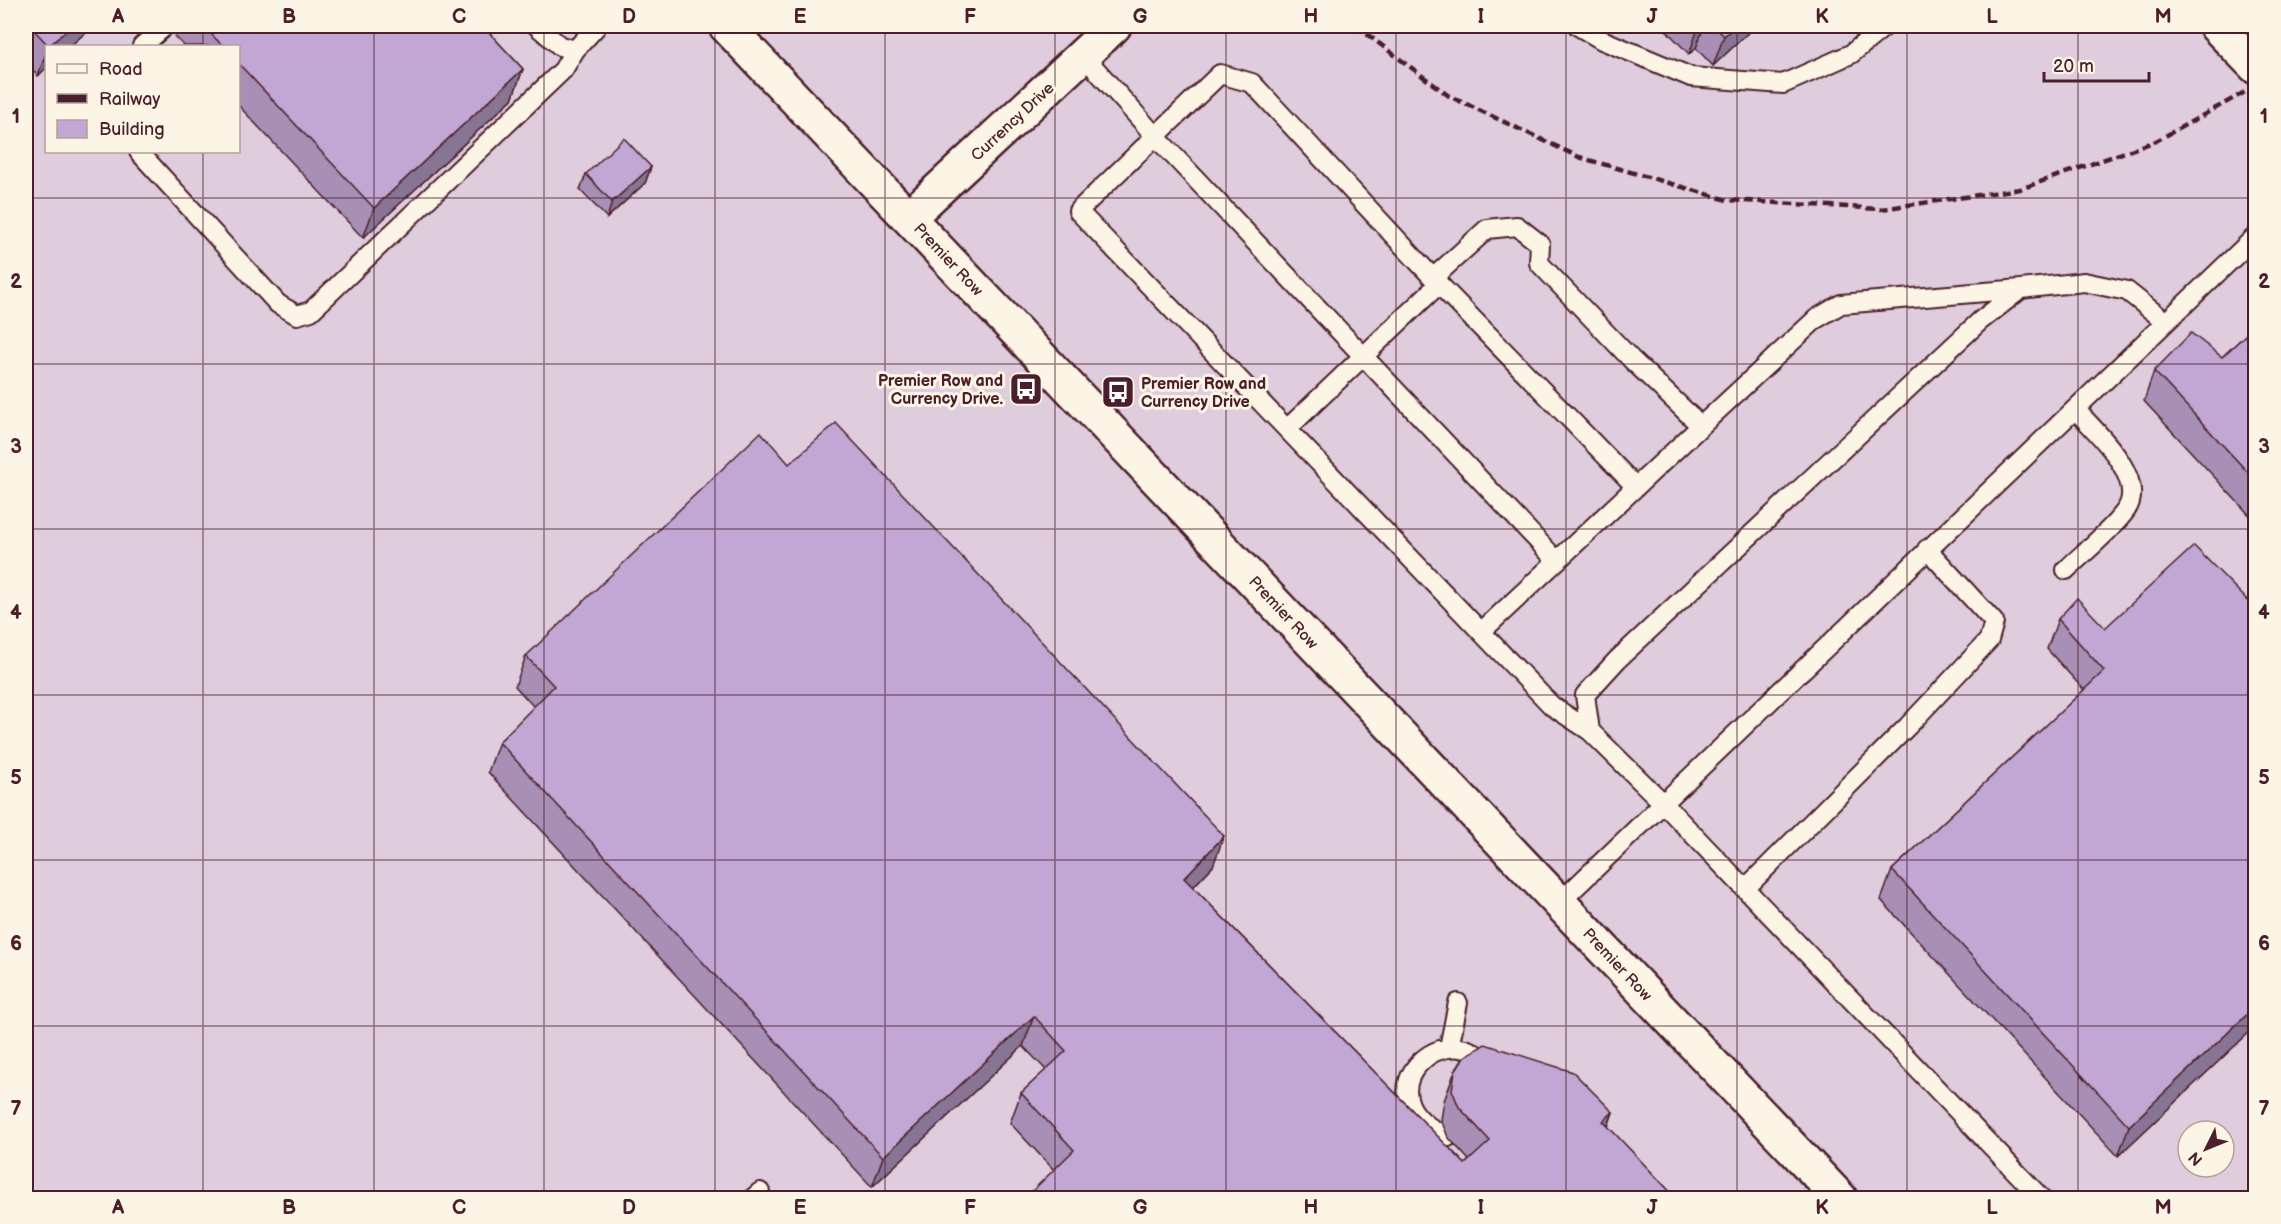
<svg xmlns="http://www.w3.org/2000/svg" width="2281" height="1224" font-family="'Balsamiq Sans',sans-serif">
<rect width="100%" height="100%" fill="#ebdde0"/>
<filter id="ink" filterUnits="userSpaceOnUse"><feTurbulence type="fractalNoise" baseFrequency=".0167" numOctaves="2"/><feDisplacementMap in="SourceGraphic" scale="12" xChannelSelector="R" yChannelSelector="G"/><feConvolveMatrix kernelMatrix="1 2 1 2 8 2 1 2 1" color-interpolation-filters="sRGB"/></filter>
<g filter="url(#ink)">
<!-- built -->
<path fill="#dfccdc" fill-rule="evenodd" d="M26 26H2255V1198H26ZM46 46H238V152H46ZM2188 1131H2224V1167H2188Z"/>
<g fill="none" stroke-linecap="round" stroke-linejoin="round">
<!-- lane casing -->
<g stroke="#4a1f2b" stroke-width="22">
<path id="lane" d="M537 26 560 46 575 50 597 26
M1578 26 1602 40 1691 77 1783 84 1851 54 1885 26
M142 46 165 26
M1083 55 1156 137 1557 561
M139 152 278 304 297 315 311 311 563 70 575 50
M1433 278 1636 487
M1287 429 1439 284
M2066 570C2084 552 2111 531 2126 510 2148 478 2094 430 2075 409
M1481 632 1701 426
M1590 731 1552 706 1078 211 1220 74 1252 83 1433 278 1487 229 1517 226 1540 244 1539 263 1632 360 1701 426 1816 319 1841 304 2021 289
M1745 889 1908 726 1989 640 1994 622 1927 549
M1559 903 2256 236
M1449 1048 1458 1003
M1448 1137C1350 1094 1455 1007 1488 1069
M753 1198 760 1192
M2041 1198 1663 803 1590 731 1585 695 1617 660 1980 321 2021 289 2084 282 2127 291 2166 322"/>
</g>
<!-- street casing -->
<g stroke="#4a1f2b" stroke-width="38">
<path id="street" d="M2216 26 2256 67
M909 217 1114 26"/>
</g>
<!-- secondary casing -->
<g stroke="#4a1f2b" stroke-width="38">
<path id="secondary" d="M726 26 1840 1198"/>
</g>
<!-- lane -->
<use href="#lane" stroke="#fcf5e5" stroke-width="18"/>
<!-- street -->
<use href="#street" stroke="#fcf5e5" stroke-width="33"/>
<!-- secondary -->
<use href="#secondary" stroke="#fcf5e5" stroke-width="33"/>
<!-- rail -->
<path stroke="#4a1f2b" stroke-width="4.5" stroke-dasharray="9 4.5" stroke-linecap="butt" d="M1356 26 1449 96 1579 157 1727 200 1881 209 2020 189 2156 141 2256 86"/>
</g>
<!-- wall -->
<path fill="#a78fb5" stroke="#4a1f2b" stroke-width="1.5" d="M26 26H93L70 46H46V68L38 76 26 63Z
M180 26H483L523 69 512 99 363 238 238 105V46H184L175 37Z
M1662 26H1755L1713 66 1696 48 1689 54Z
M651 167 645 183 607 218 580 190 586 174Z
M2256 325V522L2144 401 2154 371 2222 357Z
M789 464 1213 866 1193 887 1465 1164 1469 1160 1448 1137 1441 1120 1444 1101 1455 1071 1613 1112 1608 1127 1676 1198 1054 1170 1010 1123 1021 1093 1046 1070 1023 1046 872 1187 488 772 499 742 534 707 515 686 526 656Z
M2256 609V1026L2118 1156 1881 900 1892 870 2084 690 2047 649 2058 619 2105 628Z"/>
<!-- shaded-wall -->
<path fill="#887494" stroke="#4a1f2b" stroke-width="1.5" d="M71 26H93L70 46H49Z
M1699 26H1704L1696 48 1689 54Z
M1735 26H1755L1713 66 1724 36Z
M46 53V68L38 76Z
M523 69 512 99 363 238 374 208Z
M651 167 645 183 607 218 612 202Z
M1224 836 1213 866 1173 908 1184 878Z
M2256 1006V1026L2118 1156 2129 1126Z
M1034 1016 1023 1046 872 1187 883 1157Z
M1613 1112 1602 1142 1603 1121Z"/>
<!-- building -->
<path fill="#c2a6d3" stroke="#4a1f2b" stroke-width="1.5" d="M30 26H71L49 46Z
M203 26H483L523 69 374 208 238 63V46H223Z
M1714 26H1735L1724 36Z
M624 138 651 167 612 202 586 174Z
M2256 325V481L2154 371 2191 333 2222 357Z
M836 423 1224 836 1184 878 1465 1164 1490 1141 1459 1107 1452 1090 1455 1071 1464 1057 1485 1044 1573 1072 1613 1112 1603 1121 1676 1198H1025L1074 1150 1021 1093 1066 1051 1034 1016 883 1157 499 742 554 686 526 656 761 432 789 464Z
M2194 546 2256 609V1006L2129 1126 1892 870 2104 671 2058 619 2077 598 2105 628Z"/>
</g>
<!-- grid -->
<path fill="none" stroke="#4a1f2b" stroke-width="1.5" stroke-opacity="0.55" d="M203 26V46M374 26V1198M544 26V1198M715 26V1198M885 26V1198M1055 26V1198M1226 26V1198M1396 26V1198M1566 26V1198M1737 26V1198M1907 26V1198M2078 26V1198M203 152V1198M26 198H2256M26 364H2256M26 529H2256M26 695H2256M26 860H2256M26 1026H2256"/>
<!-- icons -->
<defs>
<g id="bus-square" transform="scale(1.725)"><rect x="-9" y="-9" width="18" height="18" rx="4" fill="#4a1f2b" stroke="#fcf5e5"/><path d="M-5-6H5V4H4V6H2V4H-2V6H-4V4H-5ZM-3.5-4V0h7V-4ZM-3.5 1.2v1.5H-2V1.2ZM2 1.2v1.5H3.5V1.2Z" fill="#fff"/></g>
</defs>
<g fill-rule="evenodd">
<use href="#bus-square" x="1026" y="389"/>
<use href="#bus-square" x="1118" y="392"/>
</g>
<g text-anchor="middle" stroke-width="6" stroke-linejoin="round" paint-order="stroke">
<!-- street labels -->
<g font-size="16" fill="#4a1f2b" stroke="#fcf5e5">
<text transform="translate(1012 121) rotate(-43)" y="6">Currency Drive</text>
<text transform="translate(949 259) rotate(47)" y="6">Premier Row</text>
<text transform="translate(1284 612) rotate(47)" y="6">Premier Row</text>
<text transform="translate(1618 964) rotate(47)" y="6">Premier Row</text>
</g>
<!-- poi labels -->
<g font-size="16" font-weight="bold" fill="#4a1f2b" stroke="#fcf5e5" text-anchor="end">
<text x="1003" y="386">Premier Row and<tspan x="1003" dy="18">Currency Drive.</tspan></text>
<text x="1141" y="389" text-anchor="start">Premier Row and<tspan x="1141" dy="18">Currency Drive</tspan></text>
</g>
</g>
<!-- margin -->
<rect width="2281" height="1224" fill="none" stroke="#fcf5e5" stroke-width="66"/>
<!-- legend -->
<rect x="45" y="45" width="195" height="108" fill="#fcf5e5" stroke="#b59f9b" stroke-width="1.5"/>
<rect x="57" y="64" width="30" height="9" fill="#fcf5e5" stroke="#b59f9b" stroke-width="1.5"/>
<text x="99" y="75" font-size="18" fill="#4a1f2b">Road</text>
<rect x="57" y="94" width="30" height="9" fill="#4a1f2b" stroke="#b59f9b" stroke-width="1.5"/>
<text x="99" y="105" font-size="18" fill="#4a1f2b">Railway</text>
<rect x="57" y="120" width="30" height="18" fill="#c2a6d3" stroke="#b59f9b" stroke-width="1.5"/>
<text x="99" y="135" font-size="18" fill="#4a1f2b">Building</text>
<!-- north arrow -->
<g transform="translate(2206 1149) rotate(227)"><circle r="28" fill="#fcf5e5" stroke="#b59f9b" stroke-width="1.5"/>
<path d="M0-4.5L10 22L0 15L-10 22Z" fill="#4a1f2b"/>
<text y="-9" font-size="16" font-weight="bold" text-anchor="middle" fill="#4a1f2b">N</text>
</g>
<!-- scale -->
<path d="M2044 72v9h105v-9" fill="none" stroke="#4a1f2b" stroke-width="3"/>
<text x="2053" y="72" font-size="18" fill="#4a1f2b" stroke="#fcf5e5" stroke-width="4.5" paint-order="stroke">20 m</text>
<rect x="33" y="33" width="2215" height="1158" fill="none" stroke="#4a1f2b" stroke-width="2"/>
<g font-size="20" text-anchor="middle" font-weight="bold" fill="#4a1f2b">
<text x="118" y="23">A</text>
<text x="289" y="23">B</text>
<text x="459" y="23">C</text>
<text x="629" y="23">D</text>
<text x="800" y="23">E</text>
<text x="970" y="23">F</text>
<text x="1140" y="23">G</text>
<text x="1311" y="23">H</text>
<text x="1481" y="23">I</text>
<text x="1652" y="23">J</text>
<text x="1822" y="23">K</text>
<text x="1992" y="23">L</text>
<text x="2163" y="23">M</text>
<text x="16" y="123">1</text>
<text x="2264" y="123">1</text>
<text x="16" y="288">2</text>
<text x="2264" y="288">2</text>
<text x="16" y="453">3</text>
<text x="2264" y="453">3</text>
<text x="16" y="619">4</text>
<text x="2264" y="619">4</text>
<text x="16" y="784">5</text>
<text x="2264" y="784">5</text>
<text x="16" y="950">6</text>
<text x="2264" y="950">6</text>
<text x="16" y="1115">7</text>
<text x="2264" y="1115">7</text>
<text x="118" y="1214">A</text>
<text x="289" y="1214">B</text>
<text x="459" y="1214">C</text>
<text x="629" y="1214">D</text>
<text x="800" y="1214">E</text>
<text x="970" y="1214">F</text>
<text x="1140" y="1214">G</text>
<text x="1311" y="1214">H</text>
<text x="1481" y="1214">I</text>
<text x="1652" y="1214">J</text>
<text x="1822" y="1214">K</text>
<text x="1992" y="1214">L</text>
<text x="2163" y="1214">M</text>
</g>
</svg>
